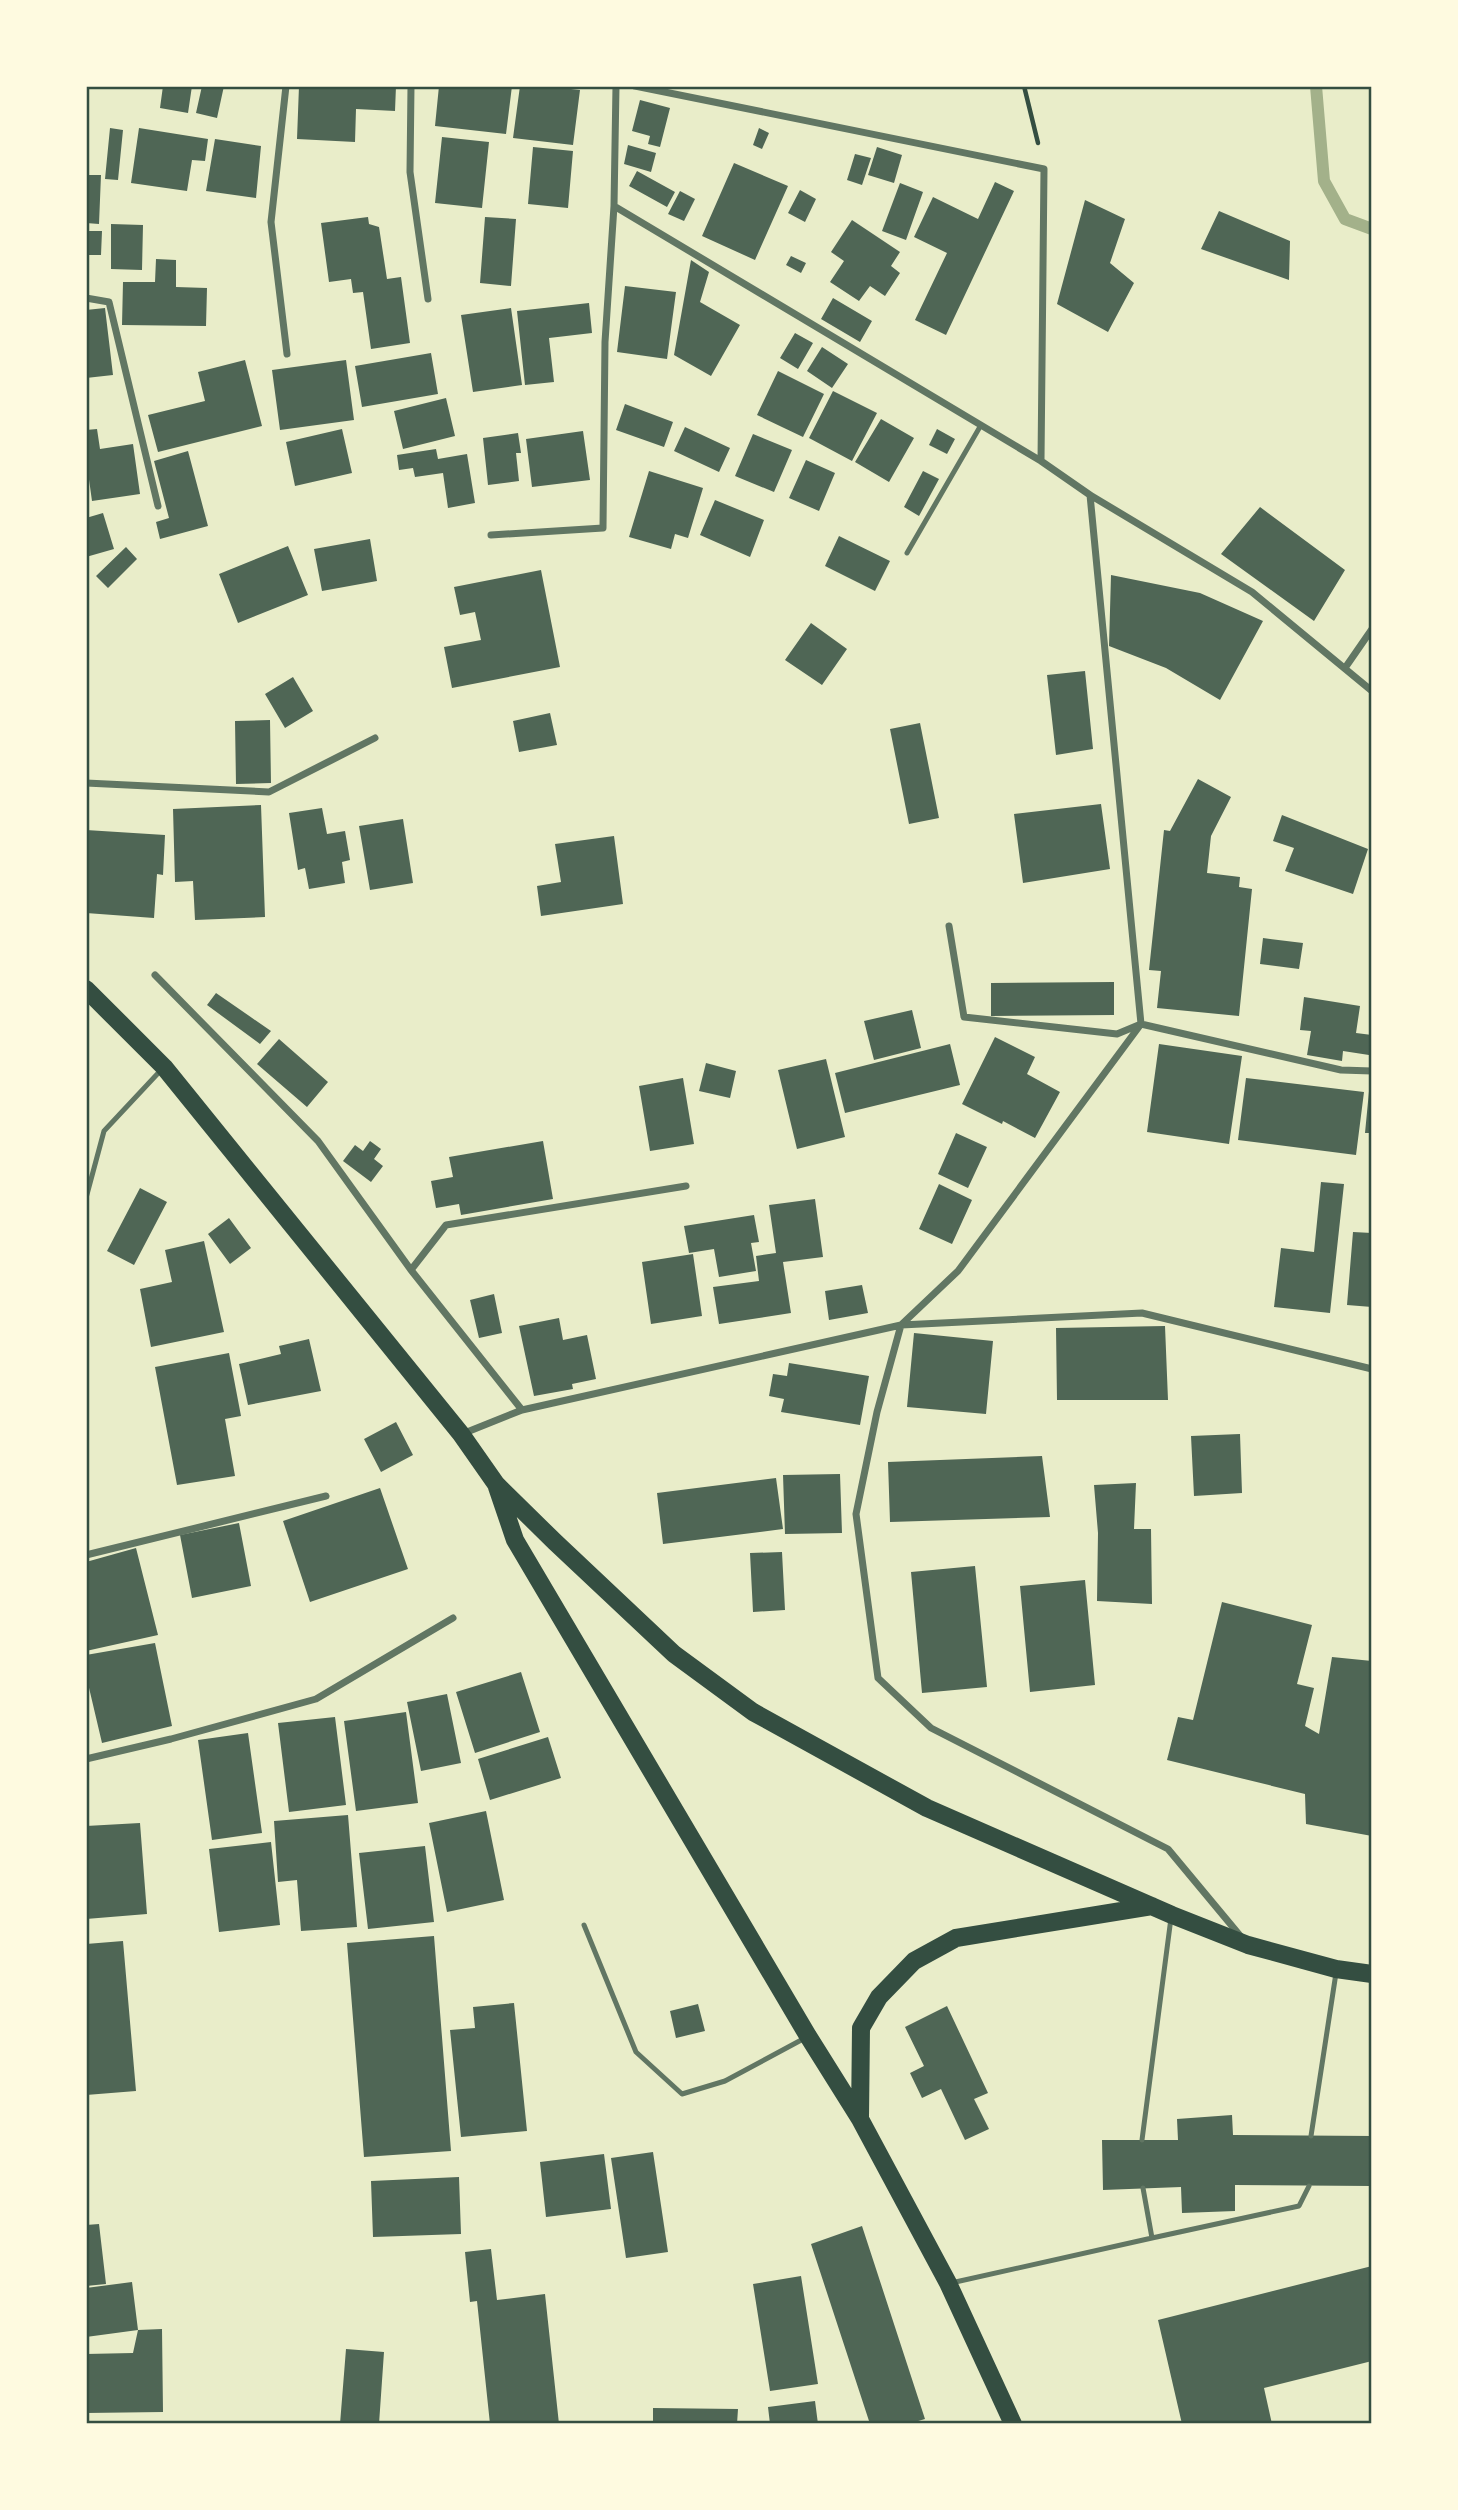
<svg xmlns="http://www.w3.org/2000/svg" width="1458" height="2510" font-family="'PT Sans Narrow',sans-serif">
<rect width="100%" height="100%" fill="#e9edc9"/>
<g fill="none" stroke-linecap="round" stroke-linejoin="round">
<!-- stream -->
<path stroke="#a3b18a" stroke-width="12" d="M1316 86 1324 181 1345 219 1372 229"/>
</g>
<!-- building -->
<path fill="#4f6655" d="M163 86H192L188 113 160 108Z
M202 86H224L217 118 196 113Z
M299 86H396L395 111 356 109 355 142 297 139Z
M439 86H512L506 134 435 126Z
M520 86H544L580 90 573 145 513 138Z
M640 100 670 108 660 147 648 144 650 136 632 131Z
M110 128 123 130 118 180 105 179Z
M139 128 208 139 205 161 192 160 187 191 131 183Z
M759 128 769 133 762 149 753 145Z
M442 137 489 142 482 208 435 203Z
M215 139 261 146 256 198 206 191Z
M628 145 656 153 651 172 624 164Z
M533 147 573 151 568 208 528 204Z
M877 147 902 155 894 183 868 175Z
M855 154 871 158 862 185 847 180Z
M734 163 788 186 755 260 702 236Z
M637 171 675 192 667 207 629 186Z
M86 175H101L99 224 86 223Z
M995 182 1014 191 946 335 915 320 947 253 914 237 933 197 978 219Z
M900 183 923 192 906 240 882 231Z
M800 190 816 199 805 222 788 213Z
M680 191 695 199 684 221 668 214Z
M1085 200 1125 219 1110 263 1134 283 1108 332 1057 304Z
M1219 211 1290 241 1289 280 1201 249Z
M368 217 369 224 379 227 387 279 401 277 410 343 371 349 363 292 353 293 351 279 329 282 321 223Z
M485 217 516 219 511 286 480 283Z
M852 220 900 252 891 266 900 273 885 296 870 286 859 301 830 282 844 261 831 252Z
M111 224 143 225 142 270 111 269Z
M86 231H102L101 255H86Z
M791 256 806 263 801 273 786 265Z
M156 259 176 260V287L207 288 206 326 122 325 123 282H155Z
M691 260 709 272 700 302 740 325 711 376 674 355Z
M625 286 676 292 667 359 617 352Z
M833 298 872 321 860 342 821 319Z
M589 303 592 333 549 338 554 382 525 385 517 311Z
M105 308 113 375 86 378V310Z
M511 308 522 385 473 392 461 315Z
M795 333 813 343 798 369 780 358Z
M822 347 848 364 832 388 807 371Z
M431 353 438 394 362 407 355 366Z
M245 360 262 426 158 452 148 415 205 401 198 372Z
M346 360 354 420 280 430 272 370Z
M778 371 824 394 803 437 757 415Z
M833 391 877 413 852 461 809 438Z
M446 398 455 436 403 449 394 411Z
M625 404 673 422 664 447 616 430Z
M881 419 914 438 889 482 855 462Z
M685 427 730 448 719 472 674 451Z
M97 429 100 449 133 444 140 494 92 501 86 458V430Z
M342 429 352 473 295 486 286 442Z
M937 429 955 439 947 454 929 445Z
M583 431 590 480 532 487 526 439Z
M518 433 521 453H516L519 481 488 485 483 438Z
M753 434 792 450 774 492 735 476Z
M436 449 438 459 467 454 475 503 448 508 443 473 415 477 413 468 399 470 397 455Z
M188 451 208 526 160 539 156 522 169 518 154 461Z
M806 460 835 473 819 511 789 498Z
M649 471 703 488 688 538 675 534 671 549 629 537Z
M923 471 939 479 919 516 904 507Z
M715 500 764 520 750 557 700 535Z
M1260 507 1345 570 1314 621 1221 554Z
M103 513 114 549 86 557V518Z
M839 536 890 561 875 591 825 566Z
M370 539 377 581 322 591 314 549Z
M288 546 308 595 238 623 219 574Z
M126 547 137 559 108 588 96 576Z
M541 570 560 667 452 688 444 647 481 640 475 612 460 615 454 587Z
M1111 575 1200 593 1263 621 1220 700 1166 668 1109 646Z
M811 623 847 649 822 685 785 660Z
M1085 671 1093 749 1056 755 1047 675Z
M293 677 313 711 285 728 265 694Z
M550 713 557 745 519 752 513 721Z
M270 720 271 783 236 784 235 721Z
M920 723 939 818 909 824 890 729Z
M1198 779 1231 797 1211 836 1207 873 1240 877 1239 887 1252 889 1239 1016 1157 1008 1161 971 1149 970 1164 830 1170 831Z
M1101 804 1110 869 1023 883 1014 814Z
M261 805 265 917 195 920 193 881 175 882 173 809Z
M322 808 327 834 345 831 350 860 342 862 345 883 309 889 305 868 298 870 289 813Z
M1282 815 1368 849 1353 894 1285 871 1294 848 1273 841Z
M403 819 413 883 370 890 359 826Z
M86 830 165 835 163 875 157 874 154 918 86 913Z
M614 836 623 904 541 916 537 886 561 882 555 844Z
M1263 938 1303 943 1299 969 1260 964Z
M1114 982V1015L991 1016V983Z
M216 993 271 1031 260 1044 207 1005Z
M1304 997 1360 1006 1356 1033 1372 1035 1369 1055 1343 1051 1342 1061 1307 1055 1311 1031 1300 1030Z
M912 1010 921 1048 874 1060 864 1021Z
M995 1037 1035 1057 1027 1074 1060 1092 1035 1138 1003 1121 1002 1124 962 1104Z
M279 1039 328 1082 307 1107 257 1064Z
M950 1044 960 1085 845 1113 835 1073Z
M1159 1044 1242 1056 1229 1144 1147 1132Z
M826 1059 845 1137 797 1149 778 1070Z
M706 1063 736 1071 730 1098 699 1091Z
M683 1078 694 1144 650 1151 639 1086Z
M1246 1078 1364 1092 1356 1155 1238 1140Z
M1370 1081H1372V1133H1365Z
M956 1133 987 1147 968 1188 938 1174Z
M370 1141 381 1149 374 1159 383 1166 371 1182 343 1161 355 1145 363 1151Z
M543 1141 553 1199 461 1215 459 1204 436 1208 431 1181 453 1177 449 1157Z
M1321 1182 1344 1184 1330 1313 1274 1307 1281 1248 1314 1252Z
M939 1184 972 1200 952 1244 919 1229Z
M140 1188 167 1202 134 1265 107 1251Z
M815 1199 823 1257 783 1262 791 1313 719 1324 713 1287 759 1281 756 1256 776 1253 769 1205Z
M754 1215 759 1242 751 1243 756 1271 719 1277 714 1249 689 1253 684 1226Z
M229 1218 251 1248 230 1264 208 1234Z
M1353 1232 1372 1233V1307L1347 1305Z
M204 1241 224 1332 151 1347 140 1289 172 1282 165 1250Z
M693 1254 702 1316 651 1324 642 1262Z
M862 1285 868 1313 829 1320 825 1291Z
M494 1294 502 1333 479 1338 470 1300Z
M559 1318 563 1340 587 1335 596 1379 572 1384 573 1389 534 1396 519 1326Z
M1165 1326 1168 1400H1057L1056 1328Z
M914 1333 993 1341 986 1414 907 1407Z
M309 1339 321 1391 248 1405 239 1364 281 1354 279 1346Z
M229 1353 241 1416 225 1419 235 1476 177 1485 155 1367Z
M789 1363 869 1376 860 1425 781 1412 784 1399 769 1396 773 1374 787 1376Z
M396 1422 413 1455 381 1472 364 1439Z
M1240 1434 1242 1493 1194 1496 1191 1436Z
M1042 1456 1050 1517 890 1522 888 1462Z
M840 1474 842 1533 785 1534 783 1475Z
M776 1478 783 1529 663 1544 657 1493Z
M1136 1483 1134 1529H1151L1152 1604 1097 1601 1098 1533 1094 1485Z
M380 1488 408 1569 310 1602 283 1521Z
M239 1523 251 1586 192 1598 180 1535Z
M136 1548 158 1635 86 1651V1562Z
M782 1552 785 1610 753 1612 750 1553Z
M975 1566 987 1687 922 1693 911 1572Z
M1085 1580 1095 1685 1030 1692 1020 1586Z
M1222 1602 1312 1625 1297 1684 1314 1688 1305 1726 1319 1734 1332 1657 1372 1661V1836L1306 1824 1305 1794 1167 1760 1178 1717 1193 1720Z
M155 1643 172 1726 102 1743 86 1675V1655Z
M521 1672 540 1732 475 1753 456 1692Z
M447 1694 461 1763 421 1771 407 1702Z
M406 1712 418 1803 356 1811 344 1721Z
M335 1717 346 1805 289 1812 278 1723Z
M248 1733 262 1833 212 1840 198 1740Z
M548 1737 561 1778 490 1800 478 1759Z
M486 1811 504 1900 447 1912 429 1823Z
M348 1815 357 1927 301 1931 297 1880 278 1882 274 1821Z
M140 1823 147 1914 86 1919V1826Z
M271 1842 280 1925 219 1932 209 1849Z
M425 1846 434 1922 368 1929 359 1853Z
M434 1936 451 2151 364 2157 347 1943Z
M123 1941 136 2091 86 2095V1944Z
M514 2003 527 2131 461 2137 450 2030 475 2028 473 2007Z
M698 2004 705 2031 676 2038 670 2011Z
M947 2006 988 2093 974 2099 989 2129 965 2140 941 2089 922 2098 910 2073 924 2066 905 2027Z
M1232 2115 1233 2135 1372 2136V2186L1235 2185V2211L1182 2213 1181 2187 1103 2190 1102 2140H1178L1177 2119Z
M653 2152 668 2252 626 2258 611 2158Z
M604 2154 611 2209 546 2217 540 2162Z
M459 2177 461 2234 373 2237 371 2181Z
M99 2224 106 2284 86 2286V2225Z
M862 2226 925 2419 908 2424H870L811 2244Z
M491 2249 497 2300 545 2294 559 2424H490L477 2301 470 2302 465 2252Z
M1372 2266V2361L1264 2388 1272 2424H1182L1158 2320Z
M801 2276 818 2384 770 2391 753 2284Z
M132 2282 138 2330 86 2337V2288Z
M162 2329 163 2412 86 2413V2354L133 2353 138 2330Z
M346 2349 384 2352 379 2424H340Z
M815 2401 818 2424H770L768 2407Z
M653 2408 738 2409 737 2424H653Z"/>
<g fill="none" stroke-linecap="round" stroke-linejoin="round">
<!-- path -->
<path stroke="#344e41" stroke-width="4.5" d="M1024 86 1038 143"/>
<!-- service -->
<path stroke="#617663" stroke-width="5" d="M907 553 981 425
M86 1198 104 1131 162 1069
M584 1925 636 2052 682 2094 725 2081 805 2038
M1311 2136 1336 1973
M1142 2140 1171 1918
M1152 2238 1299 2206 1309 2186
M951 2283 1152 2238 1143 2188"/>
<!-- minor -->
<path stroke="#617663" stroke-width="7" d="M286 86 271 222 287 354
M411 86 410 172 428 299
M616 86 614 206 1041 461 1090 495 1252 592 1372 691
M635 86 1044 169 1041 461
M86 298 109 302 158 506
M1090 495 1141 1024 958 1271 901 1325 877 1412 856 1514 878 1678 931 1728 1168 1849 1242 1938
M491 535 603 528 605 342 614 206
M1345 668 1372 629
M86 783 269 792 375 738
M949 926 964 1017 1117 1034 1141 1024 1341 1070 1372 1071
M155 975 318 1141 411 1270 522 1410
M411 1270 446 1225 686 1186
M462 1434 522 1410 901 1325 1142 1313 1372 1369
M86 1555 326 1496
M86 1759 171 1739 316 1699 453 1618"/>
<!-- primary -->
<path stroke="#344e41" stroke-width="18" d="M86 989 164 1067 461 1434 496 1484 555 1542 674 1654 753 1712 927 1808 1172 1915 1248 1945 1336 1969 1372 1974
M497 1487 515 1540 808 2036 860 2119 948 2283 1013 2424
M860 2119 861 2028 879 1997 914 1961 956 1938 1152 1906"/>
</g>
<!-- border -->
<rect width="1458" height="2510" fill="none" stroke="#fefae0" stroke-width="175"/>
<rect x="88" y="88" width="1282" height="2334" fill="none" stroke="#344e41" stroke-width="2.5"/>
</svg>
